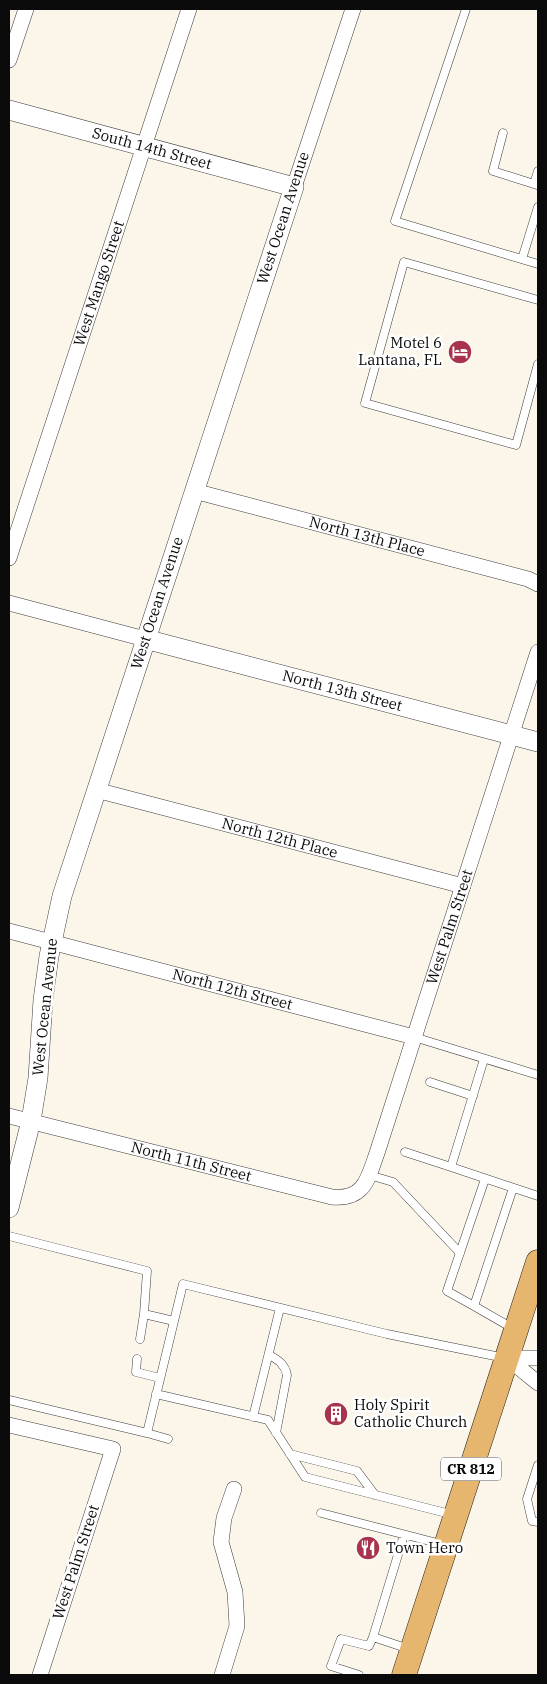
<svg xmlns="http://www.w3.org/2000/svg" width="547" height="1684" font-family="'IBM Plex Serif',serif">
<rect width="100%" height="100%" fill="#fcf5e9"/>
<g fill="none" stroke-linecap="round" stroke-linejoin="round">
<!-- service casing -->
<g stroke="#3d3d3d" stroke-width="9">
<path id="service" d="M466 9 395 221 538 264
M503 133 493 171 534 184
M537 185 534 184 538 171
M522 259 538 207
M538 300 404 262 365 403 516 445 538 364
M414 1037 538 1075
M484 1059 451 1167 538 1196
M430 1082 473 1096
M405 1152 451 1167
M369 1175 393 1182 460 1253
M513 1188 474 1306 514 1329
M9 1236 147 1271 144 1314 174 1321
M474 1306 447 1291 485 1179
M140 1339 144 1314
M269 1355C279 1360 285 1365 287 1375L276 1433
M137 1359 136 1372 160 1378
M156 1394 268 1420 305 1477 454 1515
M9 1400 147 1433 183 1284 387 1334 505 1358
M253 1417 280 1308
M147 1433 168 1439
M290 1454 357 1471 375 1495
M538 1465 527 1499 532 1521 538 1522
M321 1513 445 1545
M404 1535 373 1637 409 1649
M359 1675 331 1666 341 1639 369 1646 373 1637"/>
</g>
<!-- minor casing -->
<g stroke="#3d3d3d" stroke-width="16">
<g id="minor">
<path d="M9 60 26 9"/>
<path d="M294 187 353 9"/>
<path id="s1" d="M194 491 528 579 538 584"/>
<path id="s2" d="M9 558 189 9"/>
<path d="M9 603 145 639"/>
<path id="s3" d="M96 790 463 886"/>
<path id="s4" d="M9 931 414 1037"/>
<path id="s5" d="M9 1116 332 1197C365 1200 368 1178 377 1153L538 652"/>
<path d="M507 1358 538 1383"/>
<path d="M507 1358H538"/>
<path d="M9 1425 113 1449 40 1675"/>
<path d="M222 1675 237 1626 235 1592 221 1542 224 1518 234 1489"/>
</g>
</g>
<!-- tertiary casing -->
<g stroke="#3d3d3d" stroke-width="20">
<g id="tertiary">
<path id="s6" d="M9 110 294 187 62 896 49 956 43 1000 38 1078 31 1121 9 1208"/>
<path id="s7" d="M145 639 538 742"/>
</g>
</g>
<!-- primary casing -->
<g stroke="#1b1b1b" stroke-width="25">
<path id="primary" d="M404 1675 538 1262"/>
</g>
<!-- service -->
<use href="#service" stroke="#fff" stroke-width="8"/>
<!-- minor -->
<use href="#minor" stroke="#fff" stroke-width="15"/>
<!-- tertiary -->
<use href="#tertiary" stroke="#fff" stroke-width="19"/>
<!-- primary -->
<use href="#primary" stroke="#e7b66e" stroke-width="24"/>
</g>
<!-- icons -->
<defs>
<g id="hotel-disc" transform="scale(1.25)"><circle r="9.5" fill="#a7344c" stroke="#fff"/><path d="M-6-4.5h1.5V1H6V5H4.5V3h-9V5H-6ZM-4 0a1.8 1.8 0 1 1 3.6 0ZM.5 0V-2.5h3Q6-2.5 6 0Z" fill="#fff"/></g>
<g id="building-disc" transform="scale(1.25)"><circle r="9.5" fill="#a7344c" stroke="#fff"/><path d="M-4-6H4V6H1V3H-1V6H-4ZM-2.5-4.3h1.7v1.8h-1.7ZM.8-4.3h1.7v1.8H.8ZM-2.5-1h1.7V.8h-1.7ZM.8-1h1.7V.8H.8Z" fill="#fff"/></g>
<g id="restaurant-disc" transform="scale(1.25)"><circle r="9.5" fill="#a7344c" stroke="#fff"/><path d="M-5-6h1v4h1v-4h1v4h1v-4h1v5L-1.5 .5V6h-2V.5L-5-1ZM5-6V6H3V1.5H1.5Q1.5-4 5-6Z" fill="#fff"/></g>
</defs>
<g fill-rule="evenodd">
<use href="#hotel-disc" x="460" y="352"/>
<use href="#building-disc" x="336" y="1414"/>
<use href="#restaurant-disc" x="368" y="1548"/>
</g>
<g text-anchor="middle" stroke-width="5" stroke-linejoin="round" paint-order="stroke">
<!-- shield labels -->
<rect fill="#fff" stroke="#545454" stroke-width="1" x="441" y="1457.5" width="60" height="23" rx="4"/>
<g font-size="14" font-weight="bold" fill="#0a0a0a">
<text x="471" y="1474">CR 812</text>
</g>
<!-- street labels -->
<g font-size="15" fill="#0a0a0a" stroke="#fff">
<text dy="5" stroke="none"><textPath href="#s6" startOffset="148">South 14th Street</textPath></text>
<text transform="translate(283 218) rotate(-72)" y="5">West Ocean Avenue</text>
<text dy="5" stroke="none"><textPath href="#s2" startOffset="289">West Mango Street</textPath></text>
<text dy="5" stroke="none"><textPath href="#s1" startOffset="179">North 13th Place</textPath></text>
<text transform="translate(157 603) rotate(-72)" y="5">West Ocean Avenue</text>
<text dy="5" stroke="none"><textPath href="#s7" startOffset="204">North 13th Street</textPath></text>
<text dy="5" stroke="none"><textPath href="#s3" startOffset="190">North 12th Place</textPath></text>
<text dy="5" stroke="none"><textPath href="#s5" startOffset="641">West Palm Street</textPath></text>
<text dy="5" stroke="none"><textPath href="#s4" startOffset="231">North 12th Street</textPath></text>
<text transform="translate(45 1007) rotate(-84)" y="5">West Ocean Avenue</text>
<text dy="5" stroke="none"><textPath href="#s5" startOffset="188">North 11th Street</textPath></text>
<text transform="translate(76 1562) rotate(-72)" y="5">West Palm Street</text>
</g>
<!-- poi labels -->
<g font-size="15" fill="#0a0a0a" stroke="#fff" text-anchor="start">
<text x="442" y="348" text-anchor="end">Motel 6<tspan x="442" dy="17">Lantana, FL</tspan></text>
<text x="354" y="1410">Holy Spirit<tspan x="354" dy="17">Catholic Church</tspan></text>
<text x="386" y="1553">Town Hero</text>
</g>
</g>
<!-- border -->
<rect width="547" height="1684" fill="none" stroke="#0a0a0a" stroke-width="20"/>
</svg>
